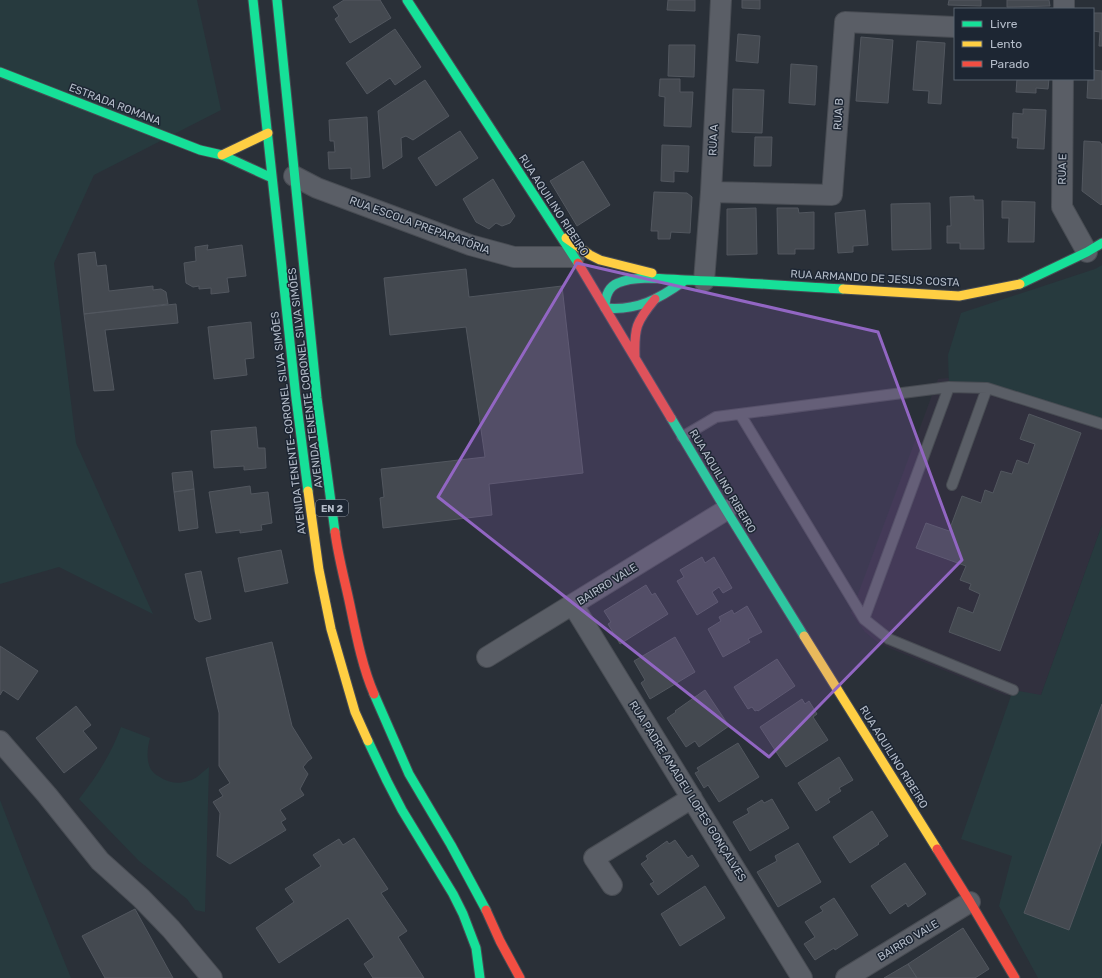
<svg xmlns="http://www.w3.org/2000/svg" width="1102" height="978" font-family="Rubik,sans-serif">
<rect width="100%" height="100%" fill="#2a3038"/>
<!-- medical -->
<path fill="#31303e" d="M959 377 1102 419V525L1041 695H1005L889 648 877 642 865 632 851 613 938 379Z"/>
<!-- green -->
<path fill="#273a3e" d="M0 0H197L221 110 94 175 54 263 76 443 153 614 59 567 0 584Z
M1102 265V424L987 388 949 387 948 355 961 313 1095 269Z
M1102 525V978H1038L999 906 1012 856 961 839 1013 690 1041 695Z
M121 727 150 738C147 749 145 766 155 774 157 776 161 777 163 779 171 783 179 784 188 781 196 780 202 772 209 767L205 912 195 910 187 899 139 861 79 799C97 776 111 754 121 727Z
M0 800 24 862 71 978H0Z"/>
<!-- building -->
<path fill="#444950" stroke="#52575f" d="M344 0H380L391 18 350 43 335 19 339 16 333 7Z
M668 0H695V11L667 10Z
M742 0H760V9L742 8Z
M949 0H981V6L948 5Z
M1007 0H1049L1050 6 1007 7Z
M1093 13H1102V46H1099L1100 32 1093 31Z
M395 29 421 67 395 85 390 78 367 94 346 63Z
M738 34 760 36 758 63 736 61Z
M861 37 893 40 888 103 856 101Z
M917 41 945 43 941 104 928 103 929 91 913 90Z
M669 45H695L694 77 668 76Z
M791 64 817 66 815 105 789 103Z
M1093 70 1102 71V99L1087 98 1088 79H1093Z
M660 79H680V92H693L691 127 664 126 665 97 659 96Z
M1017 79H1049L1048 89 1036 88V93L1016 92Z
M425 80 449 116 413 140 406 136 401 138 402 157 383 169 378 111Z
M733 89 764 90 762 133 732 132Z
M1023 109 1046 110 1044 149 1017 148 1018 138H1012L1013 113 1023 114Z
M367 117 370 177 351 179V168L329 169 328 152H335L334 141H330L329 120Z
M460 131 478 158 436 186 418 158Z
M755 137H772L771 166H754Z
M1084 141 1100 142 1102 145V204L1101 205 1082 191Z
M662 145 689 146 688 172 674 171V182L661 181Z
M583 161 610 205 577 226 550 181Z
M493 179 515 216 510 223 502 226 496 223 489 229 476 222 463 199Z
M654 192 687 193 692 197 690 233 671 232 670 239H658V231H651Z
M974 196V200H983L984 249H960V243H947V226H951L950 197Z
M1002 201 1035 202 1034 242H1008L1009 218H1002Z
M930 203 931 249 892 250 891 204Z
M756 208 757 254 727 255V209Z
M777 208H798L799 213 814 212V249H795V254H778Z
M865 210 868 245 853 246V252L838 253 835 213Z
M208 245 207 250 242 245 246 276 227 278 229 292 211 294V288L199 289V286L193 287 186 283 184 263 196 261 195 247Z
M95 252 97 266 106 265 109 291 153 286V290L161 289 166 292 168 304 84 314 78 254Z
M466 269 469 297 562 286 583 473 489 484 492 515 383 528 380 498 384 497 381 469 485 457 466 327 390 335 384 278Z
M176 304 178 323 105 330 114 390 94 391 84 314Z
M251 322 254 358 245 359 247 375 214 379 208 327Z
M1029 414 1081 433 1000 651 949 632 958 607 973 613 980 594 969 589 971 584 960 580 966 566 916 548 926 523 949 531 962 496 981 503 985 490 993 493 1001 471 1012 474 1017 460 1028 464 1035 444 1020 439Z
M256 427 258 448H265L266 468 244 470V466L214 468 211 431Z
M192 471 194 489 174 492 172 473Z
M250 486 251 494 268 492 272 523 261 525 262 530 240 533V530L216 533 209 492Z
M194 489 198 528 179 531 174 492Z
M281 550 288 583 245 592 238 558Z
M702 557 705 563 714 557 732 588 723 593 719 587 712 592 718 602 697 615 677 581 684 577 680 570Z
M201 571 211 619 199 622 195 619 185 574Z
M646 585 652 595 655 593 668 614 620 644 608 624 611 622 604 611Z
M747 606 762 632 748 639 750 642 723 657 708 629 721 621 719 617 732 610 734 614Z
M675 637 695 672 650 699 641 683 645 680 634 661Z
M272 642 292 726 312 758 308 761 303 767 308 774 300 789 304 795 280 810 286 819 281 822 286 830 230 864 217 856 220 813 213 802 223 796 219 790 230 783 219 766V713L206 658Z
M0 646 38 671 18 700 3 690 0 695Z
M777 659 795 686 758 711 757 710 755 711 752 707 748 709 734 687Z
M705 690 729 726 699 747 695 741 686 747 667 718 676 712 675 711Z
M802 699 805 704 809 701 817 714 813 717 828 740 786 767 760 727Z
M1102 704V841L1069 930 1024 913Z
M76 706 91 725 83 731 97 748 64 773 36 738Z
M738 743 759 777 719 802 708 785 704 788 695 773 699 771 697 768Z
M839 757 853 780 839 788 841 791 828 799 830 802 816 811 798 783Z
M772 799 789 828 750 851 733 822 749 813 747 809 762 800 764 803Z
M872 811 888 836 878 843 879 844 850 863 833 837Z
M354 838 388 889 381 893 407 931 398 937 424 978H373L364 964 374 957 348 918 279 963 256 928 294 902 285 889 321 866 313 855 339 839 343 845Z
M675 840 688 858 692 855 699 866 658 895 650 884 654 882 641 864 648 859 646 856 667 841 669 844Z
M798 843 821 882 778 907 757 872 777 861 775 856Z
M905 863 926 894 908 907 906 903 890 914 871 886Z
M705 886 725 918 680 946 661 914Z
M834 898 858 935 835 950 834 948 815 960 804 944 815 937 805 922 823 911 820 907Z
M135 909 173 978H105L82 936Z
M963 928 989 969 975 978H917L908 964Z
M908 964 917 978H884Z"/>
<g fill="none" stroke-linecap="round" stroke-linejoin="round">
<!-- lane casing -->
<g stroke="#484c53" stroke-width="12">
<path id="lane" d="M740 414 864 619 889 639 1013 690
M682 437 716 417 949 387 987 388 1102 424
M952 485 987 388
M864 619 949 387"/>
</g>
<!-- street casing -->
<g stroke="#484c53" stroke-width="22">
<path id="street" d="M1064 9V0
M1063 79 1062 207 1087 252
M294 176 317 188 470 245 514 257H574
M711 192 832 195 845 22 955 27
M704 281 711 192 721 0
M573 605 802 978
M487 657 726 510
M0 741 47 795 100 861 141 898 171 929 212 978
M612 885 594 858 692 798
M846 978 970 902"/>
</g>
<!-- fast casing -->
<g stroke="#484c53" stroke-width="11">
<path id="fast" d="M253 0 296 398 308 491
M277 0 317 398 335 532
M407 0 578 263
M0 72 200 150 222 155 272 178
M1020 284 1087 252 1102 243
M605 308C605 298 608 287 618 283 636 275 665 279 685 280 738 282 791 286 843 289
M605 308C637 311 659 299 684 281
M671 418 726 510 804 636
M374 694 409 774 451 845 486 910
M368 741 387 781 402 810 453 894 463 914 476 948 480 978"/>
</g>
<!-- slow casing -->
<g stroke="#484c53" stroke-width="11">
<path id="slow" d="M222 155 268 133
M566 238 590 255 600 260 652 273
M843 289 959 296 1020 284
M308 491 319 570 331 629 355 712 368 741
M804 636 937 849"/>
</g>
<!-- jam casing -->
<g stroke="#484c53" stroke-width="11">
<path id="jam" d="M578 263 671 418
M635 357C634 328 636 322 655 299
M335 532C338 556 345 581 350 605 356 634 362 666 374 694
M937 849 970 902 1015 978
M486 910 500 941 520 978"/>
</g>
<!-- lane -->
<use href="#lane" stroke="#5a5e66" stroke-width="10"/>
<!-- street -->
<use href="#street" stroke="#5a5e66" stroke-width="20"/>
<!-- fast -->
<use href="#fast" stroke="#16e098" stroke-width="9"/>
<!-- slow -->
<use href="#slow" stroke="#ffcf43" stroke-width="9"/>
<!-- jam -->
<use href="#jam" stroke="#f24e42" stroke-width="9"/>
</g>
<!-- marked area -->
<path fill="#9266c3" fill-opacity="0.2" stroke="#9266c3" stroke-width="3" stroke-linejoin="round" d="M577 263 878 332 962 560 769 757 438 497Z"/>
<g text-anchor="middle" stroke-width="3" stroke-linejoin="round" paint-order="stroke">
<!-- shield labels -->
<rect fill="#1d2633" stroke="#878f9c" stroke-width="1" x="316" y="500" width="32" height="16" rx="3"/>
<g font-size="10" font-weight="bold" fill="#b4bcc9">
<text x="332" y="512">EN 2</text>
</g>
<!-- street labels -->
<g font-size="11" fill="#b4bcc9" stroke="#1d2633">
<text transform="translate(115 104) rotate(21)" y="4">ESTRADA ROMANA</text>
<text transform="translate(838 114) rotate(-86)" y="4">RUA B</text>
<text transform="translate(713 140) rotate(-87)" y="4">RUA A</text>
<text transform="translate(1062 169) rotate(-89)" y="4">RUA E</text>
<text transform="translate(554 205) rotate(57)" y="4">RUA AQUILINO RIBEIRO</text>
<text transform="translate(420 225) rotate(20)" y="4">RUA ESCOLA PREPARATÓRIA</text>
<text transform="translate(875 278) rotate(3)" y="4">RUA ARMANDO DE JESUS COSTA</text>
<text transform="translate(305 378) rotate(-97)" y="4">AVENIDA TENENTE CORONEL SILVA SIMÕES</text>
<text transform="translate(288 423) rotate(-97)" y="4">AVENIDA TENENTE-CORONEL SILVA SIMÕES</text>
<text transform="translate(723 481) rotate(59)" y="4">RUA AQUILINO RIBEIRO</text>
<text transform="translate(607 584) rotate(-32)" y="4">BAIRRO VALE</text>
<text transform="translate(894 757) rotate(58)" y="4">RUA AQUILINO RIBEIRO</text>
<text transform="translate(688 791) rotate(58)" y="4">RUA PADRE AMADEU LOPES GONÇALVES</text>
<text transform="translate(908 940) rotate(-31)" y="4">BAIRRO VALE</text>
</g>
</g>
<!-- legend -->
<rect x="954" y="8" width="140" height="72" fill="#1d2633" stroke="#59626f"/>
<rect x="962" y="21" width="20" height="6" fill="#16e098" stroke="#59626f"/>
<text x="990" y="28" font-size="12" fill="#b4bcc9">Livre</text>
<rect x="962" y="41" width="20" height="6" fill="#ffcf43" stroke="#59626f"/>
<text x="990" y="48" font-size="12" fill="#b4bcc9">Lento</text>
<rect x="962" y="61" width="20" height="6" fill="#f24e42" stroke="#59626f"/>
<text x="990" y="68" font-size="12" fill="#b4bcc9">Parado</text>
</svg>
